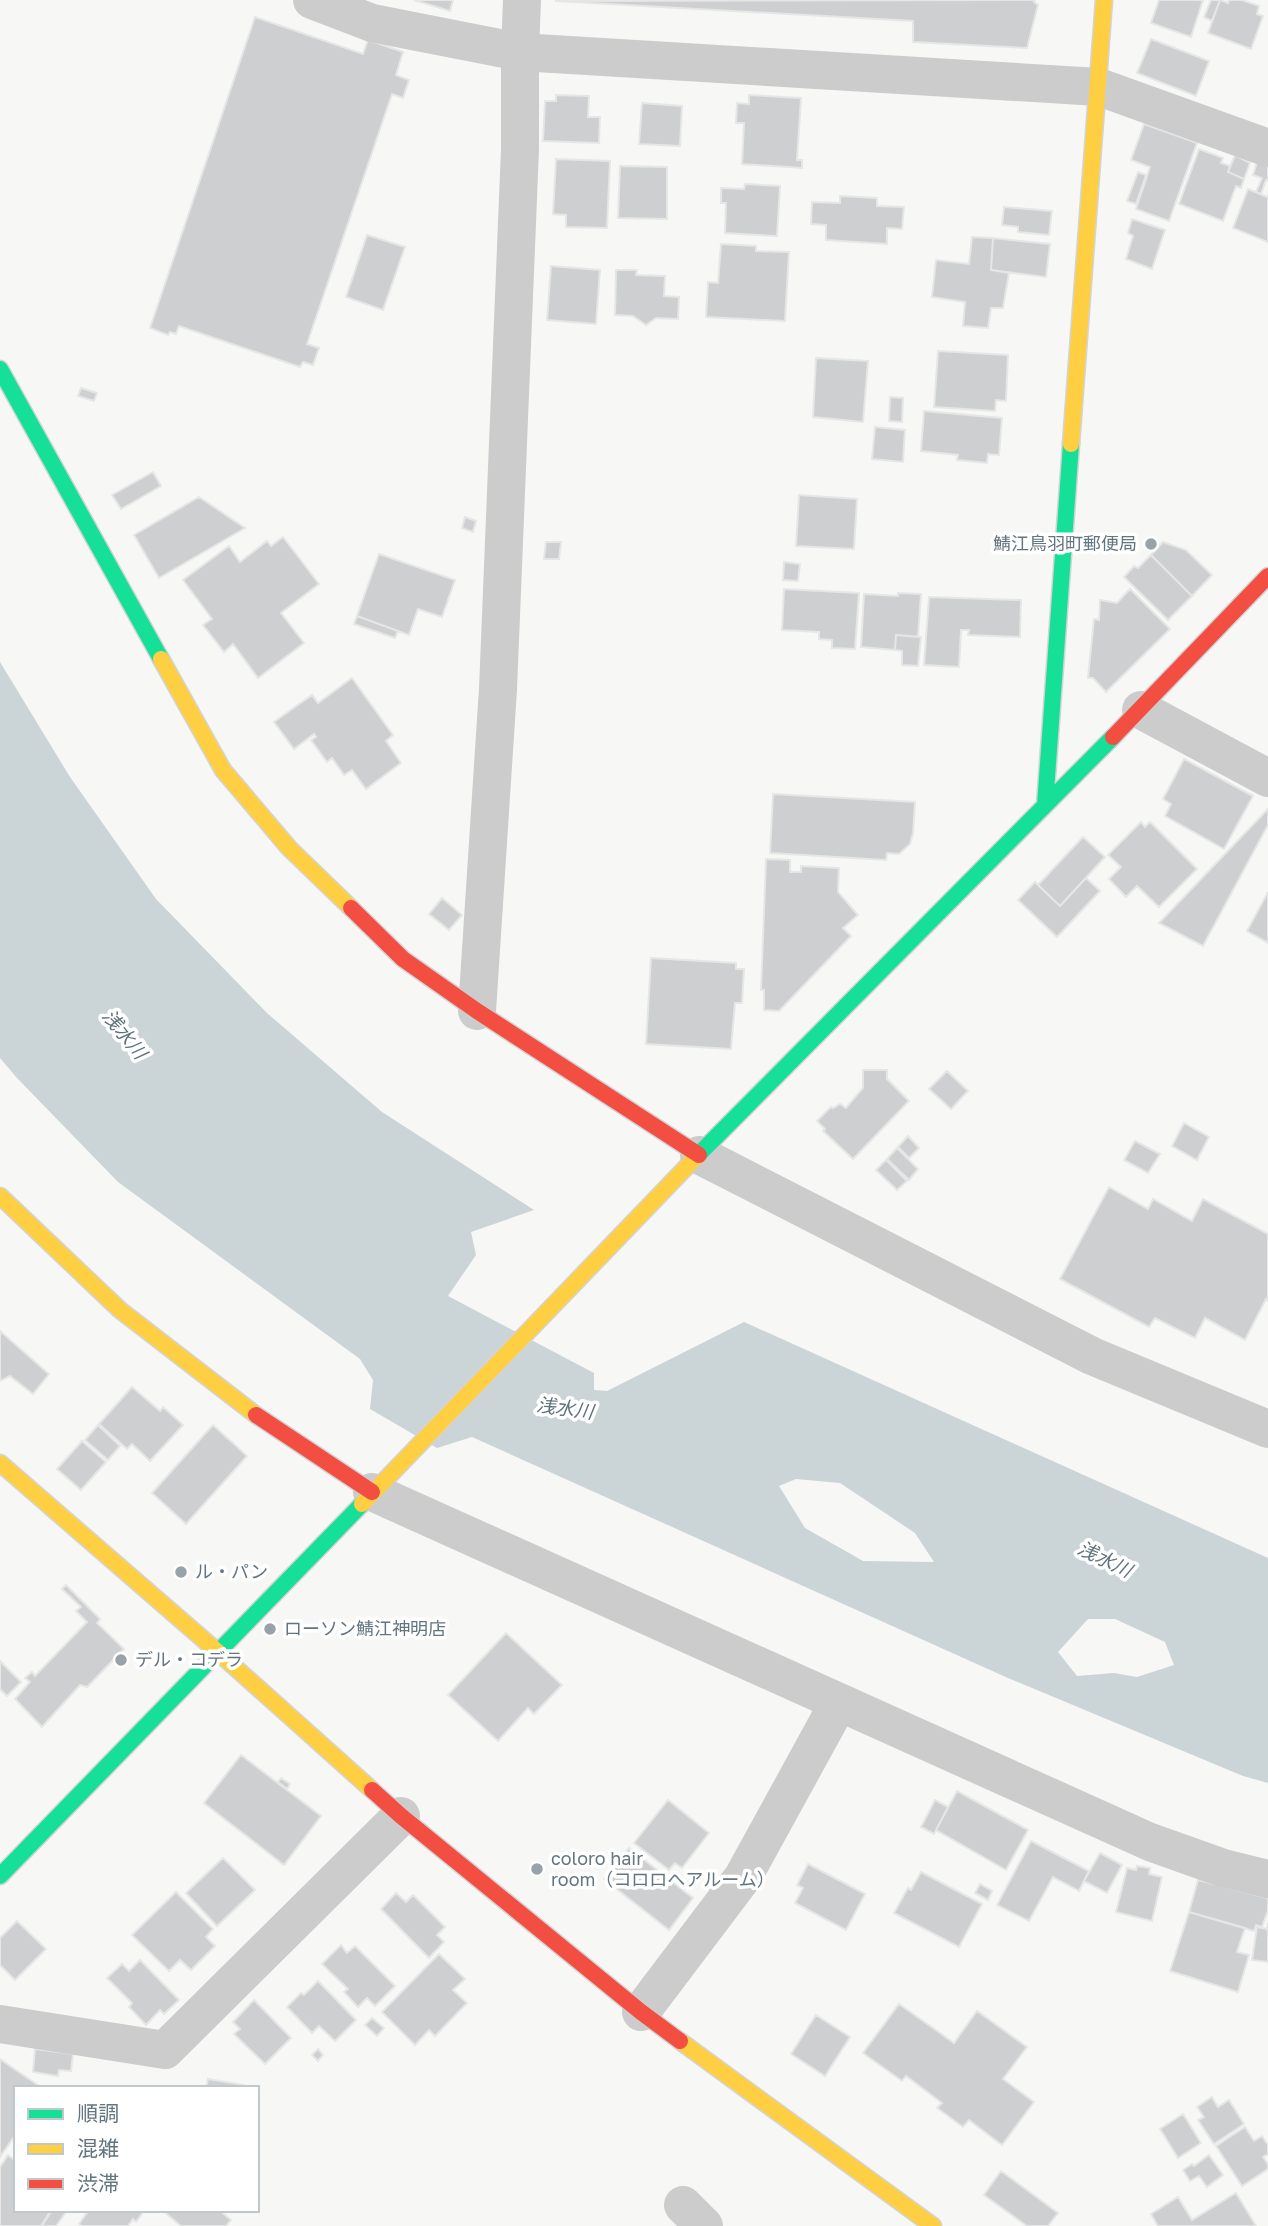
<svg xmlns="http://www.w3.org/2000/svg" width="1268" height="2226" font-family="'Golos Text','Noto Sans JP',sans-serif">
<rect width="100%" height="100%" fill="#f7f7f6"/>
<!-- water -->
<path fill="#cbd4d6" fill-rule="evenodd" d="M0 662 70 777 156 899 267 1013 382 1112 534 1210 471 1232 476 1255 448 1296 594 1373V1390L607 1391 744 1322 1268 1558V1783L1243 1776 1008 1678 472 1437 437 1448 370 1409 373 1380 360 1359 118 1182 17 1078 0 1058ZM796 1479 840 1483 915 1533 934 1562 863 1561 805 1528 779 1486ZM1088 1619H1115L1165 1642 1174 1665 1137 1677 1114 1673 1077 1676 1058 1652Z"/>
<!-- building -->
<path fill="#cecfd0" stroke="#e6e6e6" stroke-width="2" d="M414 0H453L450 11Z
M1035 0 1034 2 1038 5 1027 48 913 42V21L555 1Z
M1159 0H1203L1191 37 1151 23Z
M1211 0H1220L1212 21 1204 17Z
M1220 0 1228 3 1229 0H1242L1259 6 1257 14 1263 16 1251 49 1208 33Z
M255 17 363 54 368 40 403 52 396 75 409 80 403 98 392 94 307 344 319 348 313 365 303 362 300 367 179 326 176 334 170 332 168 335 150 328Z
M1151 39 1209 61 1196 96 1137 73Z
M556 95 589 96 588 117H600L599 143 543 141 545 101H556Z
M749 95 801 98 797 160H802V168L742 164 744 123H736L737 103 749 104Z
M642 103 682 106 680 146 639 144Z
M1144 124 1197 143 1169 221 1136 209 1150 167 1131 160Z
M1199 149 1223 158 1221 163 1230 166 1228 172 1244 179 1241 188 1236 186 1223 221 1179 204Z
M1235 155 1250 163 1244 179 1228 172Z
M556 159 610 161 607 228 566 227V215L553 214Z
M1257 162 1268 166V181L1266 180 1261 194 1256 192 1262 178 1253 175Z
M620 166 667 167V219L618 218Z
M1138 172 1146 175 1136 204 1127 201Z
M745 184 780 186 777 236 725 233 726 203H721V188L744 189Z
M1248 189 1267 197 1268 195V242L1233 228Z
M840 196 877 198V206L904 207 902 229 887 228V244L826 240V225L811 224 812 202 840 203Z
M1004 207 1052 211 1049 235 1018 232V227L1002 225Z
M1132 219 1165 230 1152 269 1126 259 1133 236 1128 233Z
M367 235 405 247 383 310 346 297Z
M972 237 993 238 991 270 1009 273 1003 308H991L988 328 963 326 965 302 932 297 936 260 969 264Z
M993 238 1050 244 1046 277 991 270Z
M721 244 756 246V251L789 252 785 321 706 317 708 282 718 283Z
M551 266 600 270 596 324 547 320Z
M616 270H637L636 275 665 276 664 296 679 297 678 319 656 318 646 325 633 316 615 315Z
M938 351 1008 355 1006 401 996 400 995 411 934 407Z
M816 358 868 361 863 422 813 417Z
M81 388 97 393 94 401 78 396Z
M890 397 903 398 902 422 889 421Z
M924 411 1002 418 999 455 988 454 987 463 957 460 958 455 921 451Z
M875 427 905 430 903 462 872 459Z
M153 472 161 486 121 509 112 495Z
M799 495 857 499 854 549 796 546Z
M199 497 245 528 159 578 134 535Z
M465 517 476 521 473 532 462 528Z
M283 537 319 584 281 613 304 643 258 678 233 644 224 652 203 625 212 619 183 580 229 546 240 562 267 541 271 546Z
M546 542H561L559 559H544Z
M1163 542 1186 550 1212 575 1192 596 1151 555Z
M379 554 455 580 442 617 418 609 409 635 357 616Z
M1151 555 1192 596 1168 620 1124 577 1134 566 1138 568Z
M784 562 800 564 798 581 783 580Z
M784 589 859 593 855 649 832 648V640L819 639V632L782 630Z
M1130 589 1170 629 1106 692 1093 678H1088L1094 619 1099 620 1100 600 1117 603Z
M898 593 921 594 918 637 896 635 895 650 861 647 864 594 898 596Z
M929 597 1021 600 1020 637 968 635 969 630H961L959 667 924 665Z
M357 616 398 631 395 638 354 624Z
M896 635 921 637 918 666 902 665V651L895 650Z
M352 678 393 735 386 741 401 763 366 789 352 770 344 775 332 758 327 762 311 740 316 737 314 734 294 749 274 722 312 695 318 703Z
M1184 759 1253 796 1224 849 1165 816 1171 804 1163 799Z
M773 794 915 802 913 833 910 844 899 854 887 853 886 860 770 853Z
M1268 809V825L1203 946 1159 923Z
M1141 822 1145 827 1150 822 1197 869 1159 907 1137 886 1126 897 1109 879 1121 867 1108 855Z
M1083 837 1105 857 1060 906 1038 885Z
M766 859 790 860V872H801V866L839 868 838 892 858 915 843 928 851 936 779 1011 764 1010V990H761Z
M1086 878 1100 891 1057 937 1018 900 1035 882 1060 906Z
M1268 892V943L1247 931Z
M442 898 462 915 449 930 429 914Z
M651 958 736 963V969H744L742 1003H735L731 1049 646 1044Z
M863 1070H887V1079L909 1101 853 1159 823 1131 825 1129 817 1121 831 1107 833 1108 840 1104 846 1108 863 1088Z
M947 1071 968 1091 951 1109 929 1089Z
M1184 1123 1209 1137 1197 1160 1172 1146Z
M908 1136 919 1148 909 1158 898 1147Z
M1135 1141 1160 1154 1148 1173 1124 1160Z
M897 1148 918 1169 909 1180 887 1159Z
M886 1160 907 1181 897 1190 876 1170Z
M1109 1187 1148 1209 1153 1199 1192 1221 1203 1199 1268 1234V1301L1266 1299 1245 1340 1205 1318 1195 1338 1155 1318 1149 1327 1060 1279Z
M0 1331 49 1374 33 1394 10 1376 0 1381Z
M132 1387 160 1411 163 1407 183 1425 150 1461 132 1444 127 1449 99 1424Z
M98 1425 120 1446 108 1460 85 1440Z
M213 1425 247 1456 186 1524 152 1493Z
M82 1441 106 1462 81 1490 57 1469Z
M66 1585 100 1619 97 1623 124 1649 87 1687 80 1685 42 1727 15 1699 30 1682 25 1678 32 1672 35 1676 87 1622 76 1611 81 1607 62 1589Z
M506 1633 562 1685 534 1714 528 1708 498 1741 448 1695Z
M0 1661 21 1682 7 1696 0 1689Z
M241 1755 321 1816 284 1865 204 1803Z
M281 1778 290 1784 287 1789 278 1782Z
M957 1791 1028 1830 1006 1870 936 1830Z
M668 1800 709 1833 682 1868 675 1863 669 1870 634 1843Z
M935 1800 948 1807 934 1834 921 1827Z
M1031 1841 1089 1871 1079 1891 1053 1877 1029 1921 997 1905Z
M629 1848 693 1898 669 1930 604 1879Z
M1100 1853 1122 1865 1107 1893 1084 1881Z
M223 1858 255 1890 217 1926 186 1893Z
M808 1864 865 1894 846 1930 795 1903 803 1888 797 1885Z
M1137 1866 1150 1868 1149 1874 1162 1877 1152 1921 1116 1912 1127 1868 1136 1870Z
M921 1872 982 1904 959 1947 894 1913 908 1888 911 1890Z
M1198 1880 1268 1898V1910L1262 1927 1256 1925 1254 1931 1189 1912Z
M980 1884 992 1891 988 1900 975 1893Z
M176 1892 213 1929 206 1937 215 1946 191 1970 180 1960 169 1971 132 1935Z
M396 1893 406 1902 413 1895 445 1927 437 1935 444 1942 429 1958 381 1909Z
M1189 1912 1245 1928 1237 1952 1249 1955 1238 1992 1170 1971Z
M17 1921 46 1949 15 1980 0 1965V1938Z
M1268 1923V1962L1252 1960 1257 1927 1267 1929Z
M341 1945 347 1953 355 1946 395 1986 375 2006 367 1998 358 2007 344 1992 348 1989 322 1964Z
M439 1954 465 1979 453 1990 467 2003 435 2036 429 2030 415 2045 382 2012Z
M140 1960 179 2000 164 2014 160 2010 146 2025 129 2007 132 2003 107 1978 122 1964 129 1971Z
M318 1981 356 2020 335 2041 319 2026 312 2033 287 2007 301 1993 304 1995Z
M254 2000 291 2038 265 2064 234 2034 240 2029 233 2022Z
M899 2004 954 2043 977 2011 1027 2047 1003 2079 1034 2102 1002 2145 969 2120 963 2127 937 2108 942 2103 906 2076 902 2081 863 2053Z
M816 2015 850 2037 825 2076 791 2054Z
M372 2018 384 2028 377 2036 365 2025Z
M35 2049 73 2054 71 2071 59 2070 58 2076 33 2072Z
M318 2049 323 2055 318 2061 312 2055Z
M0 2059 42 2088H16V2134L0 2157Z
M208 2079 244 2085V2088H206Z
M1212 2097 1218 2107 1229 2100 1244 2124 1214 2144 1198 2120 1204 2117 1197 2107Z
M1183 2114 1201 2143 1178 2158 1160 2129Z
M1245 2127 1254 2141 1262 2136 1268 2145V2154L1263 2157 1268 2164V2169L1242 2186 1216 2146Z
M8 2155 16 2161V2210H51L41 2226H0V2167Z
M1209 2155 1223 2175 1207 2187 1199 2176 1190 2181 1183 2170 1192 2164 1194 2166Z
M1001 2171 1058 2213 1048 2226H1027L984 2195Z
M1236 2193 1256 2226H1158L1151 2214 1178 2197 1192 2220Z
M52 2210 66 2212 56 2226H42Z
M87 2210H141L143 2212 136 2222 133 2219 128 2226H82L79 2224 88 2211Z
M162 2210H219L231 2220 226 2226H181Z"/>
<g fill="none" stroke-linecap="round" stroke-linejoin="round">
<!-- fast casing -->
<g stroke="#d3d4d5" stroke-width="19">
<path id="fast" d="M0 369 161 659
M1045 805 1071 444
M698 1155 1113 737
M0 1876 362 1504"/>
</g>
<!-- slow casing -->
<g stroke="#d3d4d5" stroke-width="19">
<path id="slow" d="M1071 444 1104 0
M161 659 223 770 289 848 351 908
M0 1196 120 1310 256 1415
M0 1463 219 1653 372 1790
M362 1504 698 1155
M680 2041 933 2226"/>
</g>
<!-- jam casing -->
<g stroke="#d3d4d5" stroke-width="19">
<path id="jam" d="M1113 737 1268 576
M351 908 403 959 477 1011 699 1155
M256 1415 372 1492
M372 1790 401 1816 641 2012 680 2041"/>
</g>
<!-- street -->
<path stroke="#cccccd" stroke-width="38" d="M312 0 372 23 520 52 1099 87 1268 148
M1141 710 1268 778
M477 1011 498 689 520 149V52L522 0
M699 1155 1092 1356 1268 1429
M372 1492 1150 1842 1223 1868 1268 1879
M641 2012 743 1877 839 1702
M0 2024 165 2050 401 1816
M683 2205 704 2226"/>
<!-- fast -->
<use href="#fast" stroke="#16e098" stroke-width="16"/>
<!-- slow -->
<use href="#slow" stroke="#ffcf43" stroke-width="16"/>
<!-- jam -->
<use href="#jam" stroke="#f24e42" stroke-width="16"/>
</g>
<!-- markers -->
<g fill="#97a2a9" stroke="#fff" stroke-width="2.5">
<circle cx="1151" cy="544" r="7"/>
<circle cx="181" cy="1572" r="7"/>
<circle cx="270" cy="1629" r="7"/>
<circle cx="121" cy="1660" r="7"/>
<circle cx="537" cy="1869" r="7"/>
</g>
<g text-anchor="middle" stroke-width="7" stroke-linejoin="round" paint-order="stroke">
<!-- poi labels -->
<g font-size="18" fill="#637580" stroke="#fff" text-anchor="start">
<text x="1137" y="550" text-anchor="end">鯖江鳥羽町郵便局</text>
<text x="195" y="1578">ル・パン</text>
<text x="284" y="1635">ローソン鯖江神明店</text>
<text x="135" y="1666">デル・コデラ</text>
<text x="551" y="1865">coloro hair<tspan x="551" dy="21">room（コロロヘアルーム）</tspan></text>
</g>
<!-- water labels -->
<g font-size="19" font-style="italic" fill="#5e747a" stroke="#fff">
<text transform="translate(125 1034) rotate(51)" y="7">浅水川</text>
<text transform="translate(565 1408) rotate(8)" y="7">浅水川</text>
<text transform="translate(1105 1559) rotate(26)" y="7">浅水川</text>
</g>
</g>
<!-- legend -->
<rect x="14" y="2086" width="245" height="126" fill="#ffffff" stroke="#c1c8cc" stroke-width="2"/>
<rect x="28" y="2109" width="35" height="10" fill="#16e098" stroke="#c1c8cc" stroke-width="2"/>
<text x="77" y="2121" font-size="21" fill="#637580">順調</text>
<rect x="28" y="2144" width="35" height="10" fill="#ffcf43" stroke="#c1c8cc" stroke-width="2"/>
<text x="77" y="2156" font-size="21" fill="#637580">混雑</text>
<rect x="28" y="2179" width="35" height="10" fill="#f24e42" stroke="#c1c8cc" stroke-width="2"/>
<text x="77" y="2191" font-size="21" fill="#637580">渋滞</text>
</svg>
